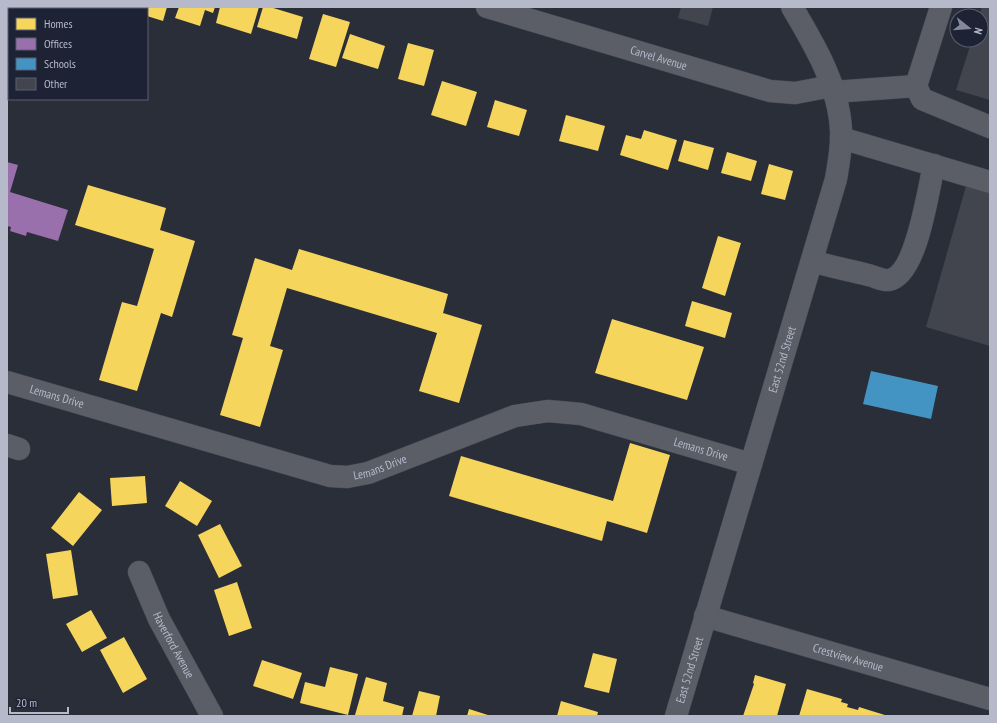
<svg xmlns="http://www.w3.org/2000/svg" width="997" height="723" font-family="'PT Sans Narrow',sans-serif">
<rect width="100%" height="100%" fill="#2a2e39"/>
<!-- homes -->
<path fill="#f6d55c" d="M143 7H167L163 21 147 16V9H143Z
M179 7H215L213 13 205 10 200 26 175 18Z
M220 7H259L251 34 216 23Z
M263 7H270L303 17 297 39 257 27Z
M323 14 350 22 336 67 309 59Z
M350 34 385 46 378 69 342 58Z
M408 43 434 50 424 86 398 79Z
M442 81 477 92 466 126 431 115Z
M495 100 527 110 519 136 487 127Z
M566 115 605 126 598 151 559 141Z
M644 130 677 140 668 170 620 155 626 135 641 139Z
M684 140 714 148 708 170 678 161Z
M727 152 757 161 751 181 721 173Z
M769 164 793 171 785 200 761 194Z
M88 185 166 208 160 230 195 241 172 317 161 313 137 391 99 380 122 302 137 306 154 249 75 225Z
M718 236 741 243 725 296 702 288Z
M299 249 448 294 443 313 482 325 459 403 419 391 437 333 287 288 270 346 283 350 260 427 220 415 243 338 232 335 255 258 292 270Z
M692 301 732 313 725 338 685 326Z
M612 319 704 347 687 400 595 373Z
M630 443 670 455 647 533 607 521 602 541 449 496 461 456 613 501Z
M145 476 147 503 112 506 110 478Z
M180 481 212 501 197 526 165 506Z
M79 492 102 510 73 546 51 528Z
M220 524 242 566 219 578 198 535Z
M71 550 78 595 53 599 46 554Z
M237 582 252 628 229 636 214 590Z
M91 610 107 638 82 652 66 624Z
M124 637 147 679 123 693 100 650Z
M593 653 617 659 609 693 584 687Z
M262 660 302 673 293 699 253 686Z
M330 667 358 674 348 715 300 703 305 682 325 687Z
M755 675 786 684 777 716H743L754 684 753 683Z
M366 677 387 683 383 701 404 707 402 716 355 715Z
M807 689 842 699 841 702 848 704 847 707 858 710 859 707 888 716H799Z
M419 691 440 696 436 716H412Z
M561 701 598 712 597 716H557Z
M469 709 491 716H467Z"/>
<!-- offices -->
<path fill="#9970ab" d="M7 162 18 165 10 192 68 210 58 241 27 232 26 236 10 231 11 227 7 226Z"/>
<!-- schools -->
<path fill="#4393c3" d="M871 371 938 386 931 419 863 404Z"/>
<!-- building -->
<path fill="#42454e" d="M681 7H713L708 26 678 18Z
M982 7H990V100L956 90 972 40H981V16H979Z
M966 186 990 193V346L926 327Z"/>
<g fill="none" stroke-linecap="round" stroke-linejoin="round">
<!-- minor casing -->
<g stroke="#464a52" stroke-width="23">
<g id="minor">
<path id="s1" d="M487 7 770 91 795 93 832 86"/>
<path d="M916 86 941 7"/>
<path d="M833 92 916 86 922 99 990 127"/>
<path d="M841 138 990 182"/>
<path d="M812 261C831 267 849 270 868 275 874 276 883 281 889 280 917 275 928 190 934 165"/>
<path id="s2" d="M7 382 330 476 347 477 368 473 515 416 548 411 581 414 751 464"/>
<path d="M7 445 19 449"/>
<path id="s3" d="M139 572 159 619 212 716"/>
<path id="s4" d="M705 616 990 699"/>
<path id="s5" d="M676 716 836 179C839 162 842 146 841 130 839 86 814 44 792 7"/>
</g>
</g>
<!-- minor -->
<use href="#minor" stroke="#5b5e67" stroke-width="22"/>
</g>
<g text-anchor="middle" stroke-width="4" stroke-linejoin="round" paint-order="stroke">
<!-- street labels -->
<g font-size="12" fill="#b5b9ca" stroke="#1d2334">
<text dy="4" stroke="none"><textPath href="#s1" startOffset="179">Carvel Avenue</textPath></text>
<text dy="4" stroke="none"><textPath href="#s5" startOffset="372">East 52nd Street</textPath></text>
<text dy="4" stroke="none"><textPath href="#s2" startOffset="52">Lemans Drive</textPath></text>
<text dy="4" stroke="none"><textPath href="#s2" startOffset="724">Lemans Drive</textPath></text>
<text dy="4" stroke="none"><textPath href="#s2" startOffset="388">Lemans Drive</textPath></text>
<text dy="4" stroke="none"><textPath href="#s3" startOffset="81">Haverford Avenue</textPath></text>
<text dy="4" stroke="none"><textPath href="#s4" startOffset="149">Crestview Avenue</textPath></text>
<text dy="4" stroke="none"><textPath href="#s5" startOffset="48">East 52nd Street</textPath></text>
</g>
</g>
<!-- border -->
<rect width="997" height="723" fill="none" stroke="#b5b9ca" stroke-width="16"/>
<!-- legend -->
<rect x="8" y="8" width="140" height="92" fill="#1d2334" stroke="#5a5f70"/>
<rect x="16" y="18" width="20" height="12" fill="#f6d55c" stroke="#5a5f70"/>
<text x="44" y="28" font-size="12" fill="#b5b9ca">Homes</text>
<rect x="16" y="38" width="20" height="12" fill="#9970ab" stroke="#5a5f70"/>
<text x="44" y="48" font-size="12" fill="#b5b9ca">Offices</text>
<rect x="16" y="58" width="20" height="12" fill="#4393c3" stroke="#5a5f70"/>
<text x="44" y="68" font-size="12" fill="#b5b9ca">Schools</text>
<rect x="16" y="78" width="20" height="12" fill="#42454e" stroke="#5a5f70"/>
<text x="44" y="88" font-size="12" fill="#b5b9ca">Other</text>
<!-- north arrow -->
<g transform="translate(969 28) rotate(107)"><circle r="19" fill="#1d2334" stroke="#5a5f70"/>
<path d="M0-3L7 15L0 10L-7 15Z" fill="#848897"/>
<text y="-6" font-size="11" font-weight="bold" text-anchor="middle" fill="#b5b9ca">N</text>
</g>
<!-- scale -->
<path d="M10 707v6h58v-6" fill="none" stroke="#b5b9ca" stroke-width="2"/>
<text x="16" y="707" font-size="12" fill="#b5b9ca" stroke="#1d2334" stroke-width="3" paint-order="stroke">20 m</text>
</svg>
